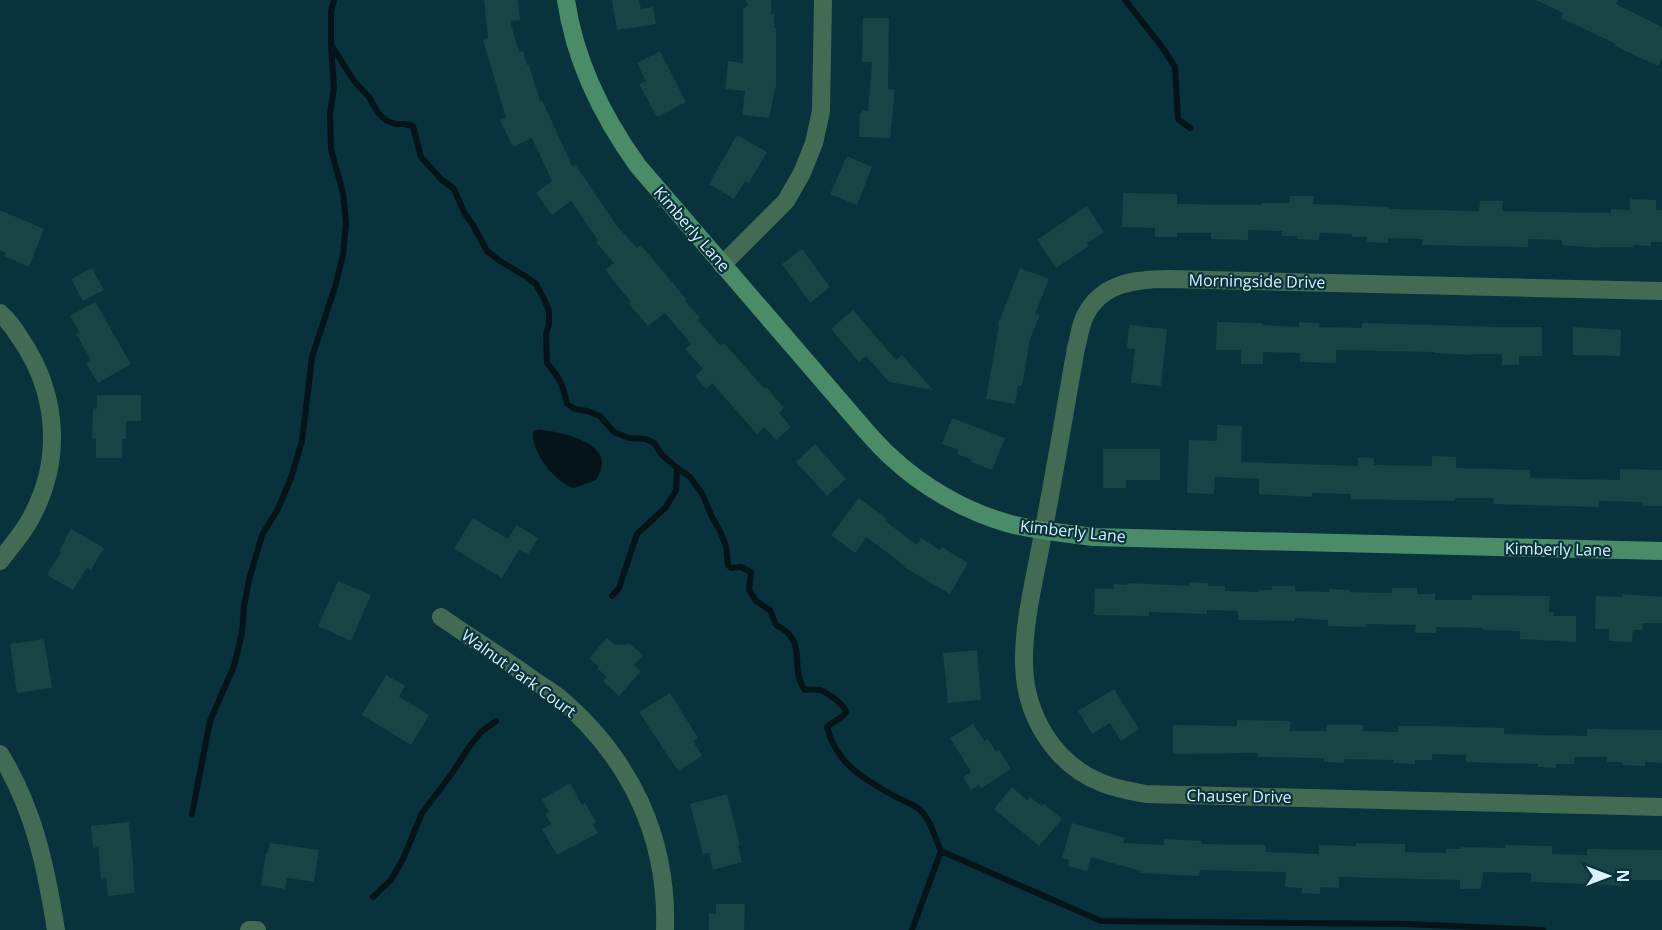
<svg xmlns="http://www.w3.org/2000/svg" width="1662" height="930" font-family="'Open Sans',sans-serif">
<rect width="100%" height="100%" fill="#08323c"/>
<!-- water -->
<path fill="#041419" d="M538 430C555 430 601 440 602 462 602 469 599 475 596 480L574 488C555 483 531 452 533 432Z"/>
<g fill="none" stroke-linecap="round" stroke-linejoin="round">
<!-- stream -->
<path stroke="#041419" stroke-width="6" d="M334 0 331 12V44L343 64 354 81 369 97 378 113 387 121 396 124H405L413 126 421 157 441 179 454 189 465 214 473 225 487 251 500 261 525 276 536 284 544 299 549 311V324L546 334 547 363C560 378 563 385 567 404L575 409 587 411 600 416 614 432 629 438 646 439 654 443 662 455 677 468 690 477 703 495 711 515 720 531 726 546 728 565 731 568 741 567 751 572 749 590 756 601 770 610 776 625C810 641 788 668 805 690 810 690 816 689 820 690 828 693 844 704 846 712 842 719 833 721 827 727 836 764 864 779 896 797 903 801 914 804 920 810 931 820 935 838 941 851L1101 921 1407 924 1543 930
M1125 0 1162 47 1175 67 1178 119 1190 128
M612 596 619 588 637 534 666 507 676 490 677 468
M192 814 210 721 234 666 242 633 244 607 249 580 262 535 278 509 291 478 302 441 312 357 335 287 343 255 346 222 343 193 331 149 330 114 334 88 331 46
M373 897 391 880 403 859 422 813 453 772 469 747 481 732 496 721
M912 930 941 851"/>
</g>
<!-- building -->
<path fill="#184446" d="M484 0H518L520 20 510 21 519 52 523 51 527 65H529L540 101 542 100 572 166 575 164 616 225 637 248 641 245 687 300 685 301 700 318 698 320 721 346 724 343 765 389 766 387 784 408 779 413 791 427 776 440 764 427 757 434 712 383 706 389 695 376 703 369 685 349 691 344 665 313 648 326 629 304 631 302 605 270 614 263 596 242 598 240 571 201 552 215 536 193 552 181 532 138 513 147 500 120 506 118 483 40 488 38Z
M612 0H639L641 9 653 7 656 24 617 30Z
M746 0H771V14H774V28H776V85L769 118 742 115 745 91 725 89 728 61 743 63V9L748 6Z
M1536 0H1618L1616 4 1662 27V58L1658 66 1615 46 1616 44 1561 18 1563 13Z
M863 18H889L888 89 895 90 890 138 859 137 860 113H862V110L868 111 872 62H862Z
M660 51 686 102 657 117 639 84 646 81 637 63Z
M737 135 767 152 749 183 745 181 734 199 709 184Z
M847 156 872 167 857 205 830 194Z
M1123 193 1177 194V204L1261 205V203H1290V196H1314L1313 204 1389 207V209L1479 211 1480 201H1503L1502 211 1611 213V209L1630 210V199L1656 200V210H1662V242H1651V246L1633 245V247H1599V248L1562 245V240L1528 239V247L1422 245 1423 239 1388 238V243L1367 242V237H1352V234L1320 233 1319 240 1297 239V236H1282V231L1248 230V240L1211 239V233H1177V237H1155V228L1122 227Z
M1087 206 1104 232 1087 243 1089 246 1056 268 1037 240Z
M0 210 44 229 29 267 4 256 6 253 0 251Z
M802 249 830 287 810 303 782 264Z
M92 268 104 290 83 301 71 279Z
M1020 268 1049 279 1035 314 1040 315 1030 339 1022 386 1018 385 1015 404 986 399 999 325 998 324Z
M95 302 131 364 98 383 86 363 91 360 76 334 80 333 70 316Z
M853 310 896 360 902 355 933 390 889 382 866 356 859 362 831 329Z
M1217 322 1263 323V325L1299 327V322L1320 323 1319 327 1362 328V323L1501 327H1542V356H1519V365H1502V354H1473V355L1434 353V352L1336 350V363L1300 362V353L1263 352V364H1241V350H1216Z
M1129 325 1167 329 1161 386 1131 383 1135 349 1127 348Z
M1573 327 1621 330 1620 356 1573 355Z
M97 395H141V421H126V439H122V458H96V438H92L93 408 97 409Z
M952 418 1005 438 992 470 971 462 972 460 957 454 959 450 942 444Z
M1217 425 1242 426 1241 462 1358 466V457L1374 458V465L1432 466V456L1456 457V468L1530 470V478L1620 480V469L1662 470V506H1643V502L1599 501V507L1493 504 1494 498H1455V501L1351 499V494L1312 493V497L1259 494V479L1215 477 1214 494 1187 493 1189 440 1217 441Z
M815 444 846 479 827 496 796 462Z
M1103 449H1160V480H1126V488H1103Z
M859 498 887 519 885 521 917 545 921 538 940 550 942 547 968 563 950 594 904 567 905 566 866 537 855 553 831 535Z
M473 518 508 539 517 525 538 538 528 555 519 550 502 578 454 549Z
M71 529 104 548 91 570 87 567 73 590 47 575 61 552 59 551Z
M338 581 371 595 351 641 318 626Z
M1189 582 1208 583V586H1225V591L1259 592V590H1272V586H1295V591L1329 592V589L1350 590V592L1381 593H1392V588H1417V594H1435V600H1472V595L1550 596 1549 612H1554V616H1576V642L1520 639V631L1483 630V628L1436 627V633H1415L1416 625 1366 624 1365 627 1328 626V620L1295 618V621L1238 620V611L1207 610V614L1149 612V616L1094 615 1095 589H1113L1114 584 1127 585V583L1189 586Z
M1622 594 1662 597V623H1643L1642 630H1633L1632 642 1609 641V629H1595L1596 596 1622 597Z
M607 638 615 645 630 644 643 655 634 665 641 671 619 696 603 681 607 677 597 668 599 667 589 658Z
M44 639 52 688 17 693 10 644Z
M977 650 981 700 948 703 943 653Z
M386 675 405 686 399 697 429 715 411 745 362 715Z
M1114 689 1139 729 1121 741 1110 723 1092 734 1078 711Z
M670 693 698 738 693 741 702 756 678 771 639 712Z
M1237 720 1290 721V731H1326L1327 725H1363V731L1398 732V726H1432L1504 728V734L1587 736V729L1662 730V763L1645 762V766L1622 765V762H1607V757H1574V764H1556V768L1538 767V764L1466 762V755L1432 754V760H1415V764L1394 763V760L1344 759V763L1324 762V758L1258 757V753L1173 754V725L1237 726Z
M973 724 984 741 988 739 996 752 999 750 1011 769 981 788 979 785 971 790 963 777 971 772 950 738Z
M570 783 582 805 585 803 596 822 593 824 598 833 557 855 542 829 551 824 545 814 549 812 542 799Z
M1012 787 1027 800 1030 797 1042 806 1044 804 1062 819 1039 846 994 809Z
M727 794 740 845H738L742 862 713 870 709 853 703 854 690 804Z
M129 822 134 875H133L135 893 108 896 106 877 101 878 98 847 93 848 91 826Z
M1072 823 1125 838 1123 843 1164 845V839L1201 841V844L1266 845V852L1319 854V845L1356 846V843L1405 844V852L1446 853V849H1461V847L1505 848V845L1552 846V854L1587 855V849L1662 850V880H1622V886L1565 883 1531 882V873L1483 872 1481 889H1460V880L1339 877V888L1320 887V894L1302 893V888L1285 887 1286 872 1200 870 1199 876 1141 873V871L1091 857 1087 871 1068 866 1069 860 1062 858Z
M270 843 319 850 314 882 287 878 285 889 261 885 266 853H268Z
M716 904H745L744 930H709V914H716Z"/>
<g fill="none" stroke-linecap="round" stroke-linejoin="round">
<!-- street -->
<path stroke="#436a53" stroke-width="18" d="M722 265 786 201 802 173 814 143 821 111 823 0
M1662 291 1168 279C1135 279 1101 283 1085 316 1080 326 1079 338 1076 348 1065 410 1055 471 1043 533 1036 574 1023 622 1024 664 1025 715 1054 764 1102 783 1116 789 1131 791 1146 794L1662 807
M0 313C8 320 14 328 20 338 56 390 63 454 34 512 26 530 12 545 0 561
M441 617C471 638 502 657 532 679 542 686 553 692 562 700 631 760 668 838 665 930
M0 754C34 809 46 867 56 930
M249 930H257"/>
<!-- secondary -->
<path stroke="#4b8c68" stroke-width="18" d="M566 0C575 62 602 116 638 166L866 431C874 440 882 449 891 457 923 487 965 511 1007 523 1034 531 1064 533 1093 537L1662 551"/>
</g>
<g text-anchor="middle" stroke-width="4.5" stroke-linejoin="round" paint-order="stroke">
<!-- street labels -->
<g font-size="16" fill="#d7f3fc" stroke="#08323c">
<text transform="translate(692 229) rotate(49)" y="6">Kimberly Lane</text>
<text transform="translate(1257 281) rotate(1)" y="6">Morningside Drive</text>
<text transform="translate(1073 531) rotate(6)" y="6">Kimberly Lane</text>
<text transform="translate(1558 549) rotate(1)" y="6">Kimberly Lane</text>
<text transform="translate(519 673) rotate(36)" y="6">Walnut Park Court</text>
<text transform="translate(1239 796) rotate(1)" y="6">Chauser Drive</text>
</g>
</g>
<!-- north arrow -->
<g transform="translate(1608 876) rotate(90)" stroke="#08323c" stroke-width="4.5" paint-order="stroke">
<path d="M0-4.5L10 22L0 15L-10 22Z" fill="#d7f3fc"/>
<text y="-9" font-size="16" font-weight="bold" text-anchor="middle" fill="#d7f3fc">N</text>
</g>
</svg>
